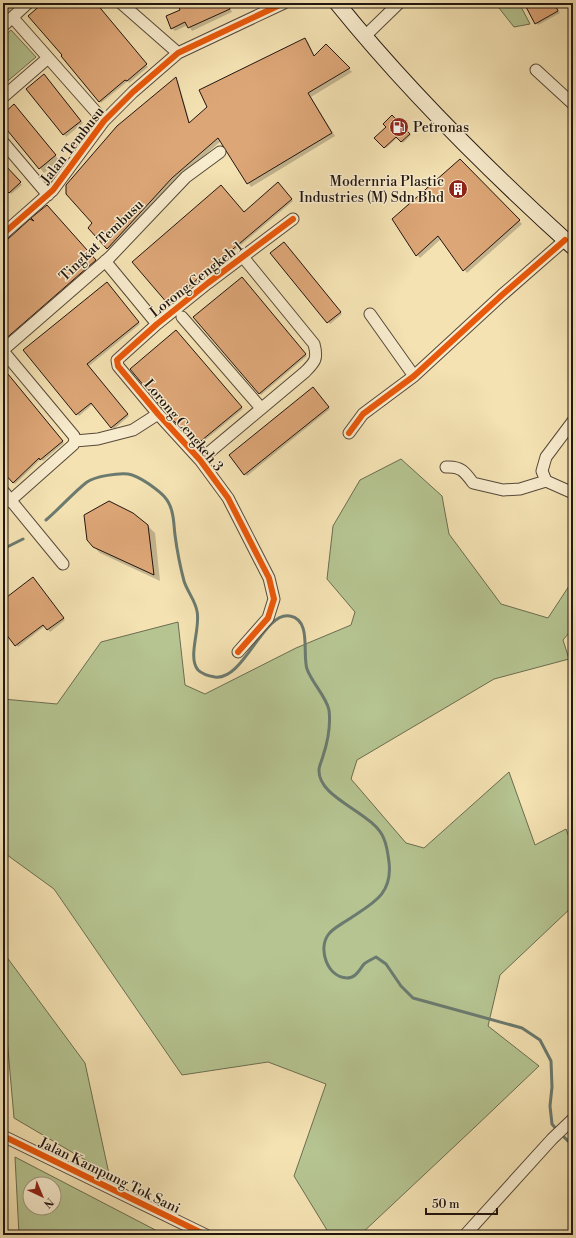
<svg xmlns="http://www.w3.org/2000/svg" width="576" height="1238" font-family="'Libre Bodoni',serif">
<rect width="100%" height="100%" fill="#f4e2b3"/>
<filter id="stains"><feTurbulence type="fractalNoise" baseFrequency=".005" numOctaves="4"/><feColorMatrix values="0 0 0 0 .2 0 0 0 0 .09 0 0 0 0 .02 0 0 0 .5 -.17"/></filter>
<radialGradient id="worn" r=".72"><stop offset=".6" stop-color="#630" stop-opacity="0"/><stop offset="1" stop-color="#630" stop-opacity=".3"/></radialGradient>
<!-- green -->
<path fill="#b5c491" stroke="#6b6d50" fill-rule="evenodd" d="M495 3H519L530 24 514 27Z
M11 30 36 57 3 85V37Z
M401 459 442 496 449 534 501 604 548 618 573 580V628L563 640 569 659 494 679 357 760 351 779 406 843 424 848 509 772 535 845 566 829 573 848V906L500 975 488 1026 539 1066 475 1127 360 1235H330L294 1176 326 1084 268 1062 182 1075 54 889 3 852V699L57 704 101 642 178 622 185 685 205 694 296 648 351 625 355 612 327 579 333 526 360 480Z
M3 952 85 1063 109 1174 14 1118 3 992Z
M15 1157 165 1235H19ZM30 1184H54V1208H30Z"/>
<!-- shadow -->
<path fill="#0003" d="M3 3H18L3 18Z
M44 3H95L148 67 129 83 128 81 101 103Z
M190 3H228L232 12 192 31 188 25 175 31 172 28 181 10Z
M263 3H272L265 6Z
M525 3H554L560 13 538 25Z
M304 39 308 42 315 57 326 45 352 72 311 97 335 136 251 187 221 141 175 181 111 251 108 248 175 78 178 81 190 123Z
M46 78 83 123 66 137 27 90Z
M19 110 59 160 44 173 3 123V115Z
M392 116 411 135 403 143 398 137 386 148 376 138 388 127Z
M460 160 522 224 467 273 441 239 420 258 417 255Z
M5 167 22 185 11 194 3 185V169Z
M278 184 293 201 170 305 168 304 244 213Z
M47 206 97 262 6 342 3 339V241L38 225Z
M286 245 342 314 330 324 271 253Z
M243 280 307 356 261 395 194 318Z
M108 285 140 324 89 366 129 416 114 429 93 404 79 416 25 350Z
M176 332 243 409 198 446 164 409Z
M3 368 64 443 43 461 41 459 15 484 3 470Z
M315 390 330 409 247 476 230 456Z
M148 526 155 533 160 581 100 553 93 546Z
M35 580 65 620 50 632 45 626 18 647 3 628V596L5 600Z"/>
<g fill="none" stroke-linecap="round" stroke-linejoin="round">
<!-- stream -->
<path stroke="#6b7a6f" stroke-width="3" d="M46 520C59 509 74 492 87 482 96 476 118 473 128 474 135 475 143 480 149 484 160 492 169 498 172 512 174 519 174 527 175 535 177 550 180 566 184 581 187 591 195 600 197 611 201 628 187 657 198 670 202 674 209 676 215 677 244 681 264 610 290 616 312 620 302 654 307 669 312 683 326 696 329 710 331 727 328 741 323 756 322 760 319 766 319 770 318 799 374 812 384 839 387 846 388 854 389 862 393 896 371 904 346 921 340 925 332 929 328 935 318 949 327 977 347 978 356 978 359 970 364 964 368 961 372 959 376 957L386 964 401 986 413 998 522 1028 540 1040 551 1061 552 1087 550 1106 552 1124 557 1130
M3 549 23 539
M561 1134 571 1144 573 1143"/>
</g>
<!-- building -->
<path fill="#dda677" stroke="#211610" d="M43 3H96L147 64 127 81 125 80 99 102 61 56 62 55 28 16Z
M188 3H227L230 9 188 28 185 22 171 29 166 16 180 10 179 7Z
M524 3H554L558 11 535 24Z
M305 38 314 56 326 44 350 68 308 93 332 133 247 184 218 138 172 178 107 249 88 228 92 223 66 194V185L117 126 176 77 189 123 207 107 199 90Z
M44 74 81 121 63 135 26 89Z
M14 104 56 155 39 169 3 125V114Z
M392 115 410 134 401 142 396 137 384 148 374 138 386 127 383 124Z
M460 159 520 220 463 271 438 236 416 256 392 219Z
M3 163 21 182 9 193 3 187Z
M278 182 292 199 168 304 132 262 221 185 244 212Z
M47 205 96 260 3 341V241L8 239 30 219 34 221 31 218Z
M284 242 341 312 327 323 270 253Z
M242 277 306 354 259 394 193 317Z
M107 282 139 322 87 364 128 414 111 428 91 403 76 415 23 350Z
M176 330 242 407 196 445 163 409 130 369Z
M3 368 63 441 40 460 39 458 13 483 3 472Z
M313 387 329 407 244 475 229 455Z
M109 501 133 513 148 525 154 575 93 547 87 540 84 515Z
M33 577 64 618 47 630 43 625 15 646 3 630V600Z"/>
<g fill="none" stroke-linecap="round" stroke-linejoin="round">
<!-- minor casing -->
<g stroke="#564939" stroke-width="13">
<path id="minor" d="M121 3 178 53
M13 18 104 121
M3 26 28 3
M364 37 399 3
M536 70 573 104
M3 97 48 58
M3 142 48 195
M3 234 53 190 104 121 133 92 178 53 284 3
M105 261 157 324
M370 314 414 376
M182 317 261 408
M3 350 110 257 186 177 220 152
M3 351 74 436 75 441
M349 433 363 414 414 376 502 295 565 240
M200 460 305 372C315 362 318 359 314 344L243 257
M446 467C461 466 465 472 473 483L503 490 520 489 546 481 573 493
M546 481 542 471 546 457 573 421
M3 491 63 564
M3 503 11 500 73 445 75 441 98 439 133 430 158 414
M238 652 268 618 274 599 269 578 228 498 200 460 158 414 118 366 117 360 157 324 208 283 293 219
M3 1136 206 1235
M465 1235 552 1139 573 1119"/>
</g>
<!-- secondary casing -->
<g stroke="#211610" stroke-width="17">
<path id="secondary" d="M337 3C408 91 489 171 573 247"/>
</g>
<!-- minor -->
<use href="#minor" stroke="#f8ecce" stroke-width="11"/>
<!-- secondary -->
<use href="#secondary" stroke="#f8ecce" stroke-width="15"/>
<!-- cycleway casing -->
<g stroke="#f8ecce" stroke-width="8">
<path id="cycleway" d="M3 234 53 190 104 121 133 92 178 53 284 3
M349 433 363 414 414 376 502 295 565 240
M238 652 268 618 274 599 269 578 228 498 200 460 158 414 118 366 117 360 157 324 208 283 293 219
M3 1136 206 1235"/>
</g>
<!-- cycleway -->
<use href="#cycleway" stroke="#e8590c" stroke-width="6"/>
</g>
<!-- icons -->
<defs>
<g id="fuel-disc" transform="scale(1)"><circle r="9.5" fill="#8f2418" stroke="#f8ecce"/><path d="M-5.5-6h7V0h2V4h1.3V-2.5L3-4.5l.8-.8L6-3V5H2.5V1h-1V6h-7ZM-4.2-4.7v3.2H.2V-4.7Z" fill="#fff"/></g>
<g id="building-disc" transform="scale(1)"><circle r="9.5" fill="#8f2418" stroke="#f8ecce"/><path d="M-4-6H4V6H1V3H-1V6H-4ZM-2.5-4.3h1.7v1.8h-1.7ZM.8-4.3h1.7v1.8H.8ZM-2.5-1h1.7V.8h-1.7ZM.8-1h1.7V.8H.8Z" fill="#fff"/></g>
</defs>
<g fill-rule="evenodd">
<use href="#fuel-disc" x="399" y="127"/>
<use href="#building-disc" x="458" y="189"/>
</g>
<g text-anchor="middle" stroke-width="3" stroke-linejoin="round" paint-order="stroke">
<!-- poi labels -->
<g font-size="14" fill="#211610" stroke="#f8ecce" text-anchor="start">
<text x="413" y="132">Petronas</text>
<text x="444" y="186" text-anchor="end">Modernria Plastic<tspan x="444" dy="16">Industries (M) Sdn Bhd</tspan></text>
</g>
<!-- street labels -->
<g font-size="14" fill="#211610" stroke="#f8ecce">
<text transform="translate(72 145) rotate(-52)" y="5">Jalan Tembusu</text>
<text transform="translate(101 240) rotate(-44)" y="5">Tingkat Tembusu</text>
<text transform="translate(196 279) rotate(-38)" y="5">Lorong Cengkeh 1</text>
<text transform="translate(184 425) rotate(50)" y="5">Lorong Cengkeh 3</text>
<text transform="translate(110 1175) rotate(26)" y="5">Jalan Kampung Tok Sani</text>
</g>
</g>
<!-- margin -->
<rect width="576" height="1238" fill="none" stroke="#f4e2b3" stroke-width="16"/>
<rect x="4" y="4" width="568" height="1230" fill="none" stroke="#211610" stroke-width="2"/>
<rect x="8" y="8" width="560" height="1222" fill="none" stroke="#211610"/>
<!-- north arrow -->
<g transform="translate(42 1196) rotate(136)"><circle r="19" fill="#f8ecce" stroke="#a29682"/>
<path d="M0-3L7 15L0 10L-7 15Z" fill="#8f2418"/>
<text y="-6" font-size="11" font-weight="bold" text-anchor="middle" fill="#211610">N</text>
</g>
<!-- scale -->
<path d="M426 1208v6h71v-6" fill="none" stroke="#211610" stroke-width="2"/>
<text x="432" y="1208" font-size="12" fill="#211610" stroke="#f8ecce" stroke-width="3" paint-order="stroke">50 m</text>
<rect width="100%" height="100%" filter="url(#stains)"/>
<rect width="100%" height="100%" fill="url(#worn)"/>
</svg>
